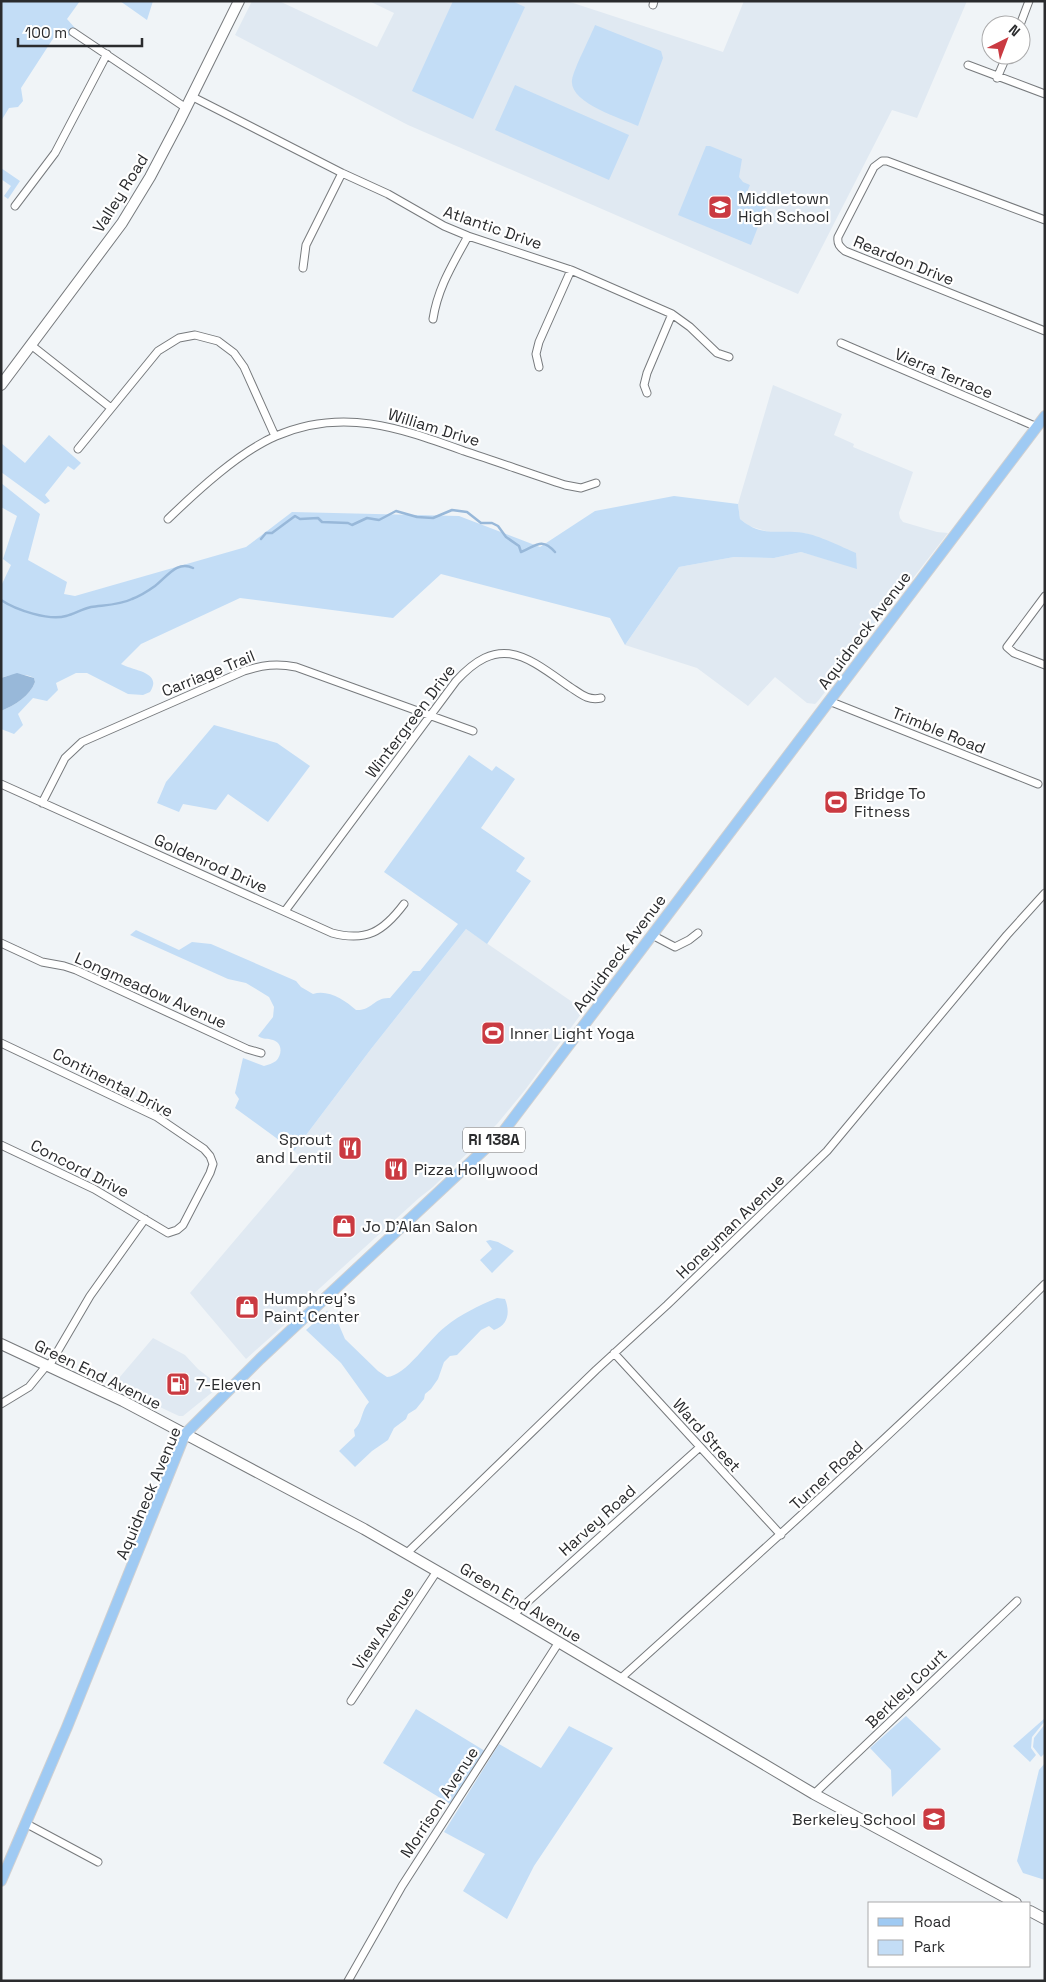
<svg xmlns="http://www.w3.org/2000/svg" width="1046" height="1982" font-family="'Space Grotesk',sans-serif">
<rect width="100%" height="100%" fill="#f0f4f7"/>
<!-- built -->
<path fill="#e0e9f2" d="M252 1H279L377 47 394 13 369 1H567L723 52 744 1H967L917 118 892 110 798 294 408 125 235 35Z
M773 385 842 414 834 435 854 444 853 447 913 472 899 513 900 518 903 522 937 532 948 533 818 701 815 704 807 703 775 677 748 706 697 668 625 645 679 567 734 557 774 558 801 552 857 568 855 553 805 533H772L749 526 740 519 738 504Z
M466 929 584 1010 525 1090 497 1124 433 1187 419 1198 309 1298 301 1310 246 1359 190 1293 303 1160 294 1151 371 1049Z
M153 1338 185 1355 198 1369 220 1386 183 1416H179L113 1385Z"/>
<!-- green -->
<path fill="#c3ddf6" d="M1 1H80L67 19 75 28 70 36 58 31 21 88 23 101 18 107 9 108 1 121Z
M120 1H153L147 20Z
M453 1H512L525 7 473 119 412 91Z
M595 25 661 51 663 58 638 126C621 118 569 103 572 80 574 68 590 38 595 25Z
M515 85 629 135 609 180 495 130Z
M706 146H710L742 159 739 177 743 182 750 185 745 197 766 206 751 245 678 215Z
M1 168 20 181 8 199 4 196 11 186 1 179Z
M49 435 81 463 74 470 68 466 45 495 50 501 45 504 1 472V443L25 463Z
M1 483 40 514 28 560 67 582 64 594 75 596 246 547 292 512 459 516 540 547 595 511 674 496 738 504 740 519C762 538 779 529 804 533 818 535 842 547 856 553L857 569 801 552 774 558 734 557 679 567 625 645 610 618 441 574 393 618 240 598 141 644 121 664C134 671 163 672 150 692L143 695 128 694 87 673H76L56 683 58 690 47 701 33 698 18 714 23 725 14 734 1 729V711C15 705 30 696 35 682L34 678C24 673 11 674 1 678V586L11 565 3 559 17 516 1 507Z
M214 725 277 743 310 766 268 822 228 794 216 810 183 804 179 812 157 803 166 782Z
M469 755 492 771 496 766 515 779 481 828 525 858 516 871 531 881 487 944 466 929 371 1049 294 1151 235 1108 239 1099 235 1093 243 1058 264 1066C268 1065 273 1063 276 1061 282 1055 283 1043 273 1040 267 1038 264 1040 258 1036L273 1017 274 1007 269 997 246 983 228 979 130 935 136 930 179 950 192 942 211 944 296 981 301 987 313 994C328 989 345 1000 356 1010 372 1011 374 997 390 998L413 971H420L458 924 384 872Z
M490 1240 498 1242 514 1251 492 1273 480 1260 492 1249 486 1241Z
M497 1298 505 1299C510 1311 509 1325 494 1330L489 1326 481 1330 457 1355 450 1356 444 1362 438 1379 431 1389 425 1394 424 1399 416 1409 408 1414 406 1419 394 1428 388 1440 372 1451 355 1467 339 1451 355 1436 354 1430C363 1422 361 1410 369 1402L341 1363 306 1330 327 1311 339 1325 345 1339 378 1371 387 1377C406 1376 429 1339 445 1327 461 1314 478 1306 497 1298Z
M416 1709 485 1751 450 1804 383 1763Z
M906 1716 941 1749 892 1797 891 1770 870 1748Z
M1045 1718V1721L1032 1737 1031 1748 1036 1755 1030 1762 1013 1746Z
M1045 1724V1753L1041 1757 1033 1747 1034 1738Z
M569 1726 613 1748 534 1866 507 1919 463 1891 485 1854 444 1832 499 1744 541 1768Z
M1045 1763V1880L1023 1873 1017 1861 1039 1770Z"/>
<!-- water -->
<path fill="#98b8d9" d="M17 673 34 678 35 682C30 696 15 705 1 711V678Z"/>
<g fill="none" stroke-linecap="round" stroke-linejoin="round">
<!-- stream -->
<path stroke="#98b8d9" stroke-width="2.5" d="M261 539 266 533H272L295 516 300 519 318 518 322 522 348 523 352 525 367 518 379 520 396 511 417 517 433 518 452 510 467 512 481 523H492L498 526 506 537 519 546 521 552C535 547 541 536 555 552
M1 600C16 610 49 621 66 616 74 614 82 609 91 607 105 605 120 605 132 599 140 596 148 591 155 586 167 577 177 560 193 568"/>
<!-- street casing -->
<g stroke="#777a7d" stroke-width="9">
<path id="street" d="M653 5 654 1
M1020 25 1029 1
M73 32 186 108
M968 65 1045 94
M997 78 1007 55
M191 96 342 173 388 194 444 226 468 236 571 270 672 314 690 327 717 353 729 357
M15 206 55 153 107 54
M1045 220 887 161H882L874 167 838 237C837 244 840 247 845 251L1045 331
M303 268 306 245 342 173
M433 319C438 287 453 264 468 236
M841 343 1037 427
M31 345 111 408
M539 367 536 354 539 342 571 270
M647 393 644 385 647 373 672 314
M78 449 158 351 179 338 195 335 218 341 234 353 244 367 275 436
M168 519C197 491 239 452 276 436 343 407 400 428 464 451 498 462 531 474 565 485L581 488 596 483
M1045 596 1007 647 1014 653 1045 665
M829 701 1038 784
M1 784 332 933C366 942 383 932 404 904
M42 803 65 758 82 742 244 671C262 665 277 663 296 667L473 731
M285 911 456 681C500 633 526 656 570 687 581 694 588 701 601 698
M652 935 675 947 689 940 698 933
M1 943 42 962 64 966 76 970 247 1049 261 1053
M1 1043 157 1117 204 1149 210 1156 213 1164 210 1173 183 1225 177 1230 168 1233 94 1189 1 1145
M614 1353 781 1535
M49 1366 90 1296 145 1219
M1 1404 29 1387 47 1365
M407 1553 596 1370 667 1305 827 1151 1007 935 1045 893
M513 1615 700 1447
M620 1679C764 1549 908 1421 1045 1284
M351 1701 437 1571
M814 1794 1017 1601
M25 1823 98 1862
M348 1981 402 1886 559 1642"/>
</g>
<!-- secondary casing -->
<g stroke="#777a7d" stroke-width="12">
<path id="secondary" d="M1 385 122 223 150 177 179 122 239 1
M1 1344 123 1401 364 1529 513 1615 814 1794 1016 1903
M1030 1911 1045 1919"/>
</g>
<!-- primary casing -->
<g stroke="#d0d0d1" stroke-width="12">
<path id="primary" d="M1 1881 67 1727 185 1434 260 1359 503 1132 1045 416"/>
</g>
<!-- street -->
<use href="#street" stroke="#fff" stroke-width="7"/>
<!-- secondary -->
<use href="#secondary" stroke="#fff" stroke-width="10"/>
<!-- primary -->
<use href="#primary" stroke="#9fcaf3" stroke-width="10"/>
</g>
<!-- icons -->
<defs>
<g id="school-square" transform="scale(1.25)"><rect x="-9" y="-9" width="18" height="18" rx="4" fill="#ca3a41" stroke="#fff"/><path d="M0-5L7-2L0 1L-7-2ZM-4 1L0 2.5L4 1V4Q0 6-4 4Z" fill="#fff"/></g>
<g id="stadium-square" transform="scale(1.25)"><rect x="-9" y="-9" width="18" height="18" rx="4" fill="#ca3a41" stroke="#fff"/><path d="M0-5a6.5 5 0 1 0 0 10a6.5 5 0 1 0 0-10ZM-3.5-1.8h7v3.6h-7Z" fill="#fff"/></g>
<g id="restaurant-square" transform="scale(1.25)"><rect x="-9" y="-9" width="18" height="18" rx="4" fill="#ca3a41" stroke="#fff"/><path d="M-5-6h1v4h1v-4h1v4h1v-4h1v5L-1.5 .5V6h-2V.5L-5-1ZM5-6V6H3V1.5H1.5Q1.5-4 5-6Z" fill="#fff"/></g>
<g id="shop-square" transform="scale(1.25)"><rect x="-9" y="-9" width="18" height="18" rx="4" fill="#ca3a41" stroke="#fff"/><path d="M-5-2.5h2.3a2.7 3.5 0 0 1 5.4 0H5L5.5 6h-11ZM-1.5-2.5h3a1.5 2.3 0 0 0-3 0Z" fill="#fff"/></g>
<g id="fuel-square" transform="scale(1.25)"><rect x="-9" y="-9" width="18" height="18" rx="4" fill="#ca3a41" stroke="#fff"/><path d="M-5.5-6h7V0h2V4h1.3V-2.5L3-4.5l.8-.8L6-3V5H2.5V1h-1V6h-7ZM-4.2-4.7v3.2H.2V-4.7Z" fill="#fff"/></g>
</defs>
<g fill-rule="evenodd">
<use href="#school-square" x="720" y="207"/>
<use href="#stadium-square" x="836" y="802"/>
<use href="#stadium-square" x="493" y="1033"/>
<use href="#restaurant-square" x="350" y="1148"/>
<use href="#restaurant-square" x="396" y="1169"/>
<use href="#shop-square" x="344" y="1226"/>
<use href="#shop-square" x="247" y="1307"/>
<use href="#fuel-square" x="178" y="1384"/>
<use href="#school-square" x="934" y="1819"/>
</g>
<g text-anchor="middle" stroke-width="4.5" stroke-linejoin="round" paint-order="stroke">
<!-- shield labels -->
<rect fill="#fff" stroke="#6a6b6c" stroke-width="1" x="463" y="1127.5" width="62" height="25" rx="4"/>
<g font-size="15" font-weight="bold" fill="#2a2b2d">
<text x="494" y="1145">RI 138A</text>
</g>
<!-- street labels -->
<g font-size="16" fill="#2a2b2d" stroke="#fff">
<text transform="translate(120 193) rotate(-58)" y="6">Valley Road</text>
<text transform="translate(493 227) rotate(19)" y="6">Atlantic Drive</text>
<text transform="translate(904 260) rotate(22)" y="6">Reardon Drive</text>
<text transform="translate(944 373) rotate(23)" y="6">Vierra Terrace</text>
<text transform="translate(434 427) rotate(17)" y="6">William Drive</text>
<text transform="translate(864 630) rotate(-53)" y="6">Aquidneck Avenue</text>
<text transform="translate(208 673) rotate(-22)" y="6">Carriage Trail</text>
<text transform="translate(410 721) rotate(-53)" y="6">Wintergreen Drive</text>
<text transform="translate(939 730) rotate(22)" y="6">Trimble Road</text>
<text transform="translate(211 863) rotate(24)" y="6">Goldenrod Drive</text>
<text transform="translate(619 953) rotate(-53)" y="6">Aquidneck Avenue</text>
<text transform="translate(151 990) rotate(24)" y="6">Longmeadow Avenue</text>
<text transform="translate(113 1082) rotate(27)" y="6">Continental Drive</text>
<text transform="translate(80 1168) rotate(27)" y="6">Concord Drive</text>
<text transform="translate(730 1226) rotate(-44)" y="6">Honeyman Avenue</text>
<text transform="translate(98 1374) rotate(26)" y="6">Green End Avenue</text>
<text transform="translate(707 1435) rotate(48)" y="6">Ward Street</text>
<text transform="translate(826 1475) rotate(-43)" y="6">Turner Road</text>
<text transform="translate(148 1493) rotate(-67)" y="6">Aquidneck Avenue</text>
<text transform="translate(597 1520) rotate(-42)" y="6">Harvey Road</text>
<text transform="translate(521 1602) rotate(31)" y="6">Green End Avenue</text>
<text transform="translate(383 1628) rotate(-56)" y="6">View Avenue</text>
<text transform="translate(906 1688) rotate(-44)" y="6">Berkley Court</text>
<text transform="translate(439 1802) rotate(-57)" y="6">Morrison Avenue</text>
</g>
<!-- poi labels -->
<g font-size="16" fill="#2a2b2d" stroke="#fff" text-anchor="start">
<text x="738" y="204">Middletown<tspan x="738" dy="18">High School</tspan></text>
<text x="854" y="799">Bridge To<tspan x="854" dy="18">Fitness</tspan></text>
<text x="510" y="1039">Inner Light Yoga</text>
<text x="332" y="1145" text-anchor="end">Sprout<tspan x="332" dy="18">and Lentil</tspan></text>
<text x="414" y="1175">Pizza Hollywood</text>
<text x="362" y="1232">Jo D'Alan Salon</text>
<text x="264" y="1304">Humphrey's<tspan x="264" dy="18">Paint Center</tspan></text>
<text x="196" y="1390">7-Eleven</text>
<text x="916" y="1825" text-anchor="end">Berkeley School</text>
</g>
</g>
<!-- border -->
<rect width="1046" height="1982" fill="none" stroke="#2a2b2d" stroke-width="5"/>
<!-- legend -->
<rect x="868" y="1902" width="162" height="65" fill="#ffffff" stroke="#aaaaab"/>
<rect x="878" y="1918" width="25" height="8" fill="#9fcaf3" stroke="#aaaaab"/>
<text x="914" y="1927" font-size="15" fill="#2a2b2d">Road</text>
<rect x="878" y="1940" width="25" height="15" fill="#c3ddf6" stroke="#aaaaab"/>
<text x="914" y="1952" font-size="15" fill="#2a2b2d">Park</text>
<!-- north arrow -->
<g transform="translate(1006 40) rotate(42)"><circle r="24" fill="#ffffff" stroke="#aaaaab"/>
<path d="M0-4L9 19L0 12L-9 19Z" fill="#ca3a41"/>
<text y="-8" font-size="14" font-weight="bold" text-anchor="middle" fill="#2a2b2d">N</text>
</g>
<!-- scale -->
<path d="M18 38v8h124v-8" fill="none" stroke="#2a2b2d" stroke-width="2.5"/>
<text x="25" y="38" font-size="15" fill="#2a2b2d" stroke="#ffffff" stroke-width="4" paint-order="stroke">100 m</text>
</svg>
